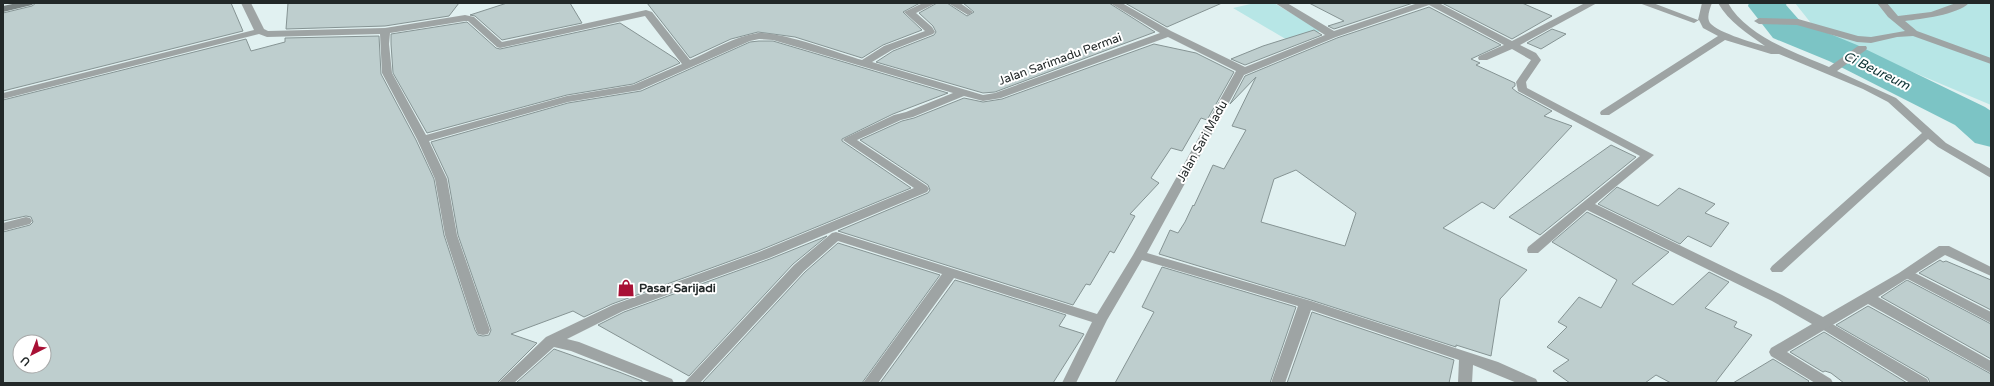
<svg xmlns="http://www.w3.org/2000/svg" width="1994" height="386" font-family="'Varela Round',sans-serif">
<rect width="100%" height="100%" fill="#e1f1f1"/>
<!-- green -->
<path fill="#b7e6e6" d="M1255 3H1274L1321 31 1289 41 1233 8Z
M1795 3H1991V105L1818 32Z"/>
<g fill="none" stroke-linecap="round" stroke-linejoin="round">
<!-- river -->
<path fill="#7cc4c5" fill-rule="evenodd" d="M1749 3H1787L1786 5 1801 22 1857 45 1985 107 1991 111V147L1975 143 1955 125 1829 61 1773 38 1748 6Z"/>
</g>
<!-- building -->
<path fill="#becece" stroke="#869494" fill-rule="evenodd" d="M36 3H231L243 31 3 91V13L32 6Z
M288 3H459L449 16 385 26 286 29Z
M507 3H570L582 23 502 40 475 16 470 15Z
M647 3H920L903 12 922 30 883 45 862 58 795 37 758 32 731 39 690 58Z
M937 3H947L967 16 974 12 963 3H1109L1155 32 995 92 983 93 876 62 893 51 934 35 936 32 933 26 919 13Z
M1125 3H1222L1167 27Z
M1309 3H1413L1334 29 1328 26 1344 21Z
M1442 3H1522L1552 16 1512 39Z
M1429 7 1501 45 1471 59 1480 63 1476 65 1515 83V86L1512 88 1517 92 1552 111 1544 116 1572 126 1494 209 1482 202 1443 228 1527 270 1500 299 1491 356 1456 345V347L1311 300 1159 254 1170 230 1178 233 1185 222 1193 205 1194 206 1213 165 1224 169 1246 130 1232 126 1256 77 1230 104 1245 76 1337 38ZM1296 170 1356 213 1345 246 1261 222 1274 179Z
M467 22 496 48 500 49 620 23 676 59 680 63 633 84 567 95 427 133 393 73 391 44V34Z
M1552 29 1566 34 1541 49 1527 43Z
M1314 30 1322 35 1245 65 1231 59 1263 46Z
M379 36 381 74 416 140 434 179 444 235 475 330 478 335 483 336 489 335 491 330 458 235 448 178 431 142 568 103 641 91 750 42 759 41H773L948 93 893 114 842 139V141L911 188 758 251 612 304 584 317 573 311 511 334 537 343 497 383H3V232L30 225 33 222 31 217 26 216 3 221V100L246 39 251 51 285 42V38ZM20 342H44V366H20Z
M1154 44 1196 53 1234 72 1207 120 1201 118 1182 151 1171 148 1151 178 1159 183 1130 214 1135 216 1114 253 1110 251 1090 285 1086 284 1073 305 838 231 928 193 930 190 928 185 860 140 902 121 914 118 964 98 983 102 1002 99Z
M1611 145 1636 157 1540 235 1509 217Z
M1617 187 1658 206 1679 188 1715 204 1705 213 1729 223 1711 247 1688 236 1680 244 1598 204Z
M1587 212 1669 252 1632 284 1673 305 1709 272 1729 282 1705 308 1737 322 1734 327 1752 335 1715 383H1671L1656 375 1645 383H1570L1553 371 1569 360 1547 347 1567 327 1558 322 1579 297 1601 308 1617 280 1552 242Z
M827 236 793 264 689 376 598 325 624 312 770 259Z
M838 243 940 275 862 383H702L805 272Z
M1940 260 1943 262 1946 261 1991 280V310L1919 273Z
M1162 267 1296 307 1270 383H1115L1154 312 1142 307Z
M955 280 1066 315 1059 326 1084 334 1053 383H880Z
M1907 280 1991 324V359L1881 297Z
M1868 306 1991 374V383H1930L1928 378 1836 325Z
M1312 312 1454 360 1449 383H1287Z
M1824 332 1907 383H1844L1831 373 1825 371 1823 372 1790 352Z
M554 349 619 372 642 381V383H516Z
M1773 359 1809 381 1807 383H1733Z"/>
<g fill="none" stroke-linecap="round" stroke-linejoin="round">
<!-- lane -->
<path fill="#9ea4a4" fill-rule="evenodd" d="M1909 270 1991 312V323L1904 277 1902 274 1904 271Z
M1822 318 1927 379 1929 383H1910L1817 326 1815 323 1817 320Z"/>
<!-- street -->
<path fill="#9ea4a4" fill-rule="evenodd" d="M241 3H251L264 29 268 31 385 28 465 15 474 17 502 42 646 10 652 12 690 60C711 51 735 36 758 33 780 31 839 53 862 60L884 46 925 31 904 12 923 3H936L916 13 932 27 935 32 933 34 892 50 872 62 983 95 995 93 1160 33 1110 3H1122L1171 31 1245 67 1325 35 1275 3H1287L1334 31 1418 3H1439L1512 41 1585 3H1597L1520 45 1536 53 1541 60 1526 82 1527 88 1654 155 1595 204 1782 295 1823 317 1899 273 1939 246H1949L1991 267V276L1945 255 1878 297 1991 361V373L1868 304 1787 352 1831 379 1833 383H1815L1771 356 1769 352 1771 348 1812 324 1772 301 1587 210 1538 253H1528L1527 250 1528 247 1640 156 1518 91 1516 82 1531 60 1512 49 1487 60H1479L1478 58 1479 56 1504 45 1429 5 1336 37 1244 75 1147 253 1311 301 1498 362 1536 379 1538 383H1517L1473 365 1472 383H1458L1459 360 1311 310 1285 383H1271L1298 306 1142 260 1107 320 1076 383H1062L1092 322 954 278 878 383H863L942 274 838 241 804 271 700 383H684L794 265 832 233 836 232 1097 314 1133 255 1236 71 1168 37 1001 98 983 101 964 96 913 117 901 120 857 140 927 186 929 189 927 192 769 258 623 311 567 339 579 342 672 379 674 383H652L571 351 554 347 514 383H498L546 337 613 305 759 252 914 188 843 140 845 138 894 115 906 112 953 93 773 40 759 39 750 41 640 90 568 102 429 141 447 179 457 235 490 330 488 334 483 335 478 334 476 330 445 235 435 179 417 139 382 73 380 34 267 37 259 34 3 99V93L254 30ZM645 16 682 64 633 85 567 96 426 135 392 73 389 44 390 33 465 21H468L497 47 500 48Z
M948 3H960L973 12 968 15Z
M1639 3H1653L1698 20 1702 3H1712C1710 8 1707 16 1709 21 1712 31 1754 43 1765 46 1747 33 1729 22 1718 3H1728C1746 36 1796 53 1829 67L1858 46H1866L1867 48 1866 50 1837 71 1896 98 1946 143 1991 169V178L1938 147 1928 139 1782 272H1772L1770 269 1772 266 1922 133 1888 102 1863 89 1779 54H1771L1725 40 1609 115H1601L1600 113 1601 111 1718 36 1703 28 1699 20 1694 23 1691 22Z
M1877 3H1887L1898 16 1931 12 1956 3H1969C1957 15 1921 19 1905 21L1917 31 1991 58V64L1913 36 1897 37 1871 43 1857 42 1797 25 1759 24 1754 21 1759 18 1798 19 1858 36 1871 37 1905 31 1888 17Z
M26 217 30 218 32 221 30 224 3 231V223Z"/>
<!-- secondary -->
<path fill="#788181" fill-rule="evenodd" d="M17 3H34L32 5 3 12V6Z"/>
</g>
<!-- icons -->
<defs>
<g id="shop-bare" transform="scale(1.38)"><path d="M-5-2.5h2.3a2.7 3.5 0 0 1 5.4 0H5L5.5 6h-11ZM-1.5-2.5h3a1.5 2.3 0 0 0-3 0Z" fill="#a81035" stroke="#fff" stroke-width="2.5" paint-order="stroke"/></g>
</defs>
<g fill-rule="evenodd">
<use href="#shop-bare" x="626" y="288"/>
</g>
<g text-anchor="middle" stroke-width="4" stroke-linejoin="round" paint-order="stroke">
<!-- street labels -->
<g font-size="12" fill="#222828" stroke="#fff">
<text transform="translate(1060 59) rotate(-20)" y="4">Jalan Sarimadu Permai</text>
<text transform="translate(1202 141) rotate(-61)" y="4">Jalan Sari Madu</text>
</g>
<!-- poi labels -->
<g font-size="12" font-weight="bold" fill="#222828" stroke="#fff" text-anchor="start">
<text x="639" y="292">Pasar Sarijadi</text>
</g>
<!-- water labels -->
<g font-size="13" font-style="italic" fill="#0b3031" stroke="#fff">
<text transform="translate(1877 70) rotate(26)" y="5">Ci Beureum</text>
</g>
</g>
<!-- border -->
<rect width="1994" height="386" fill="none" stroke="#222828" stroke-width="8"/>
<!-- north arrow -->
<g transform="translate(32 354) rotate(222)"><circle r="19" fill="#ffffff" stroke="#a7a9a9"/>
<path d="M0-3L7 15L0 10L-7 15Z" fill="#a81035"/>
<text y="-6" font-size="11" font-weight="bold" text-anchor="middle" fill="#222828">U</text>
</g>
</svg>
